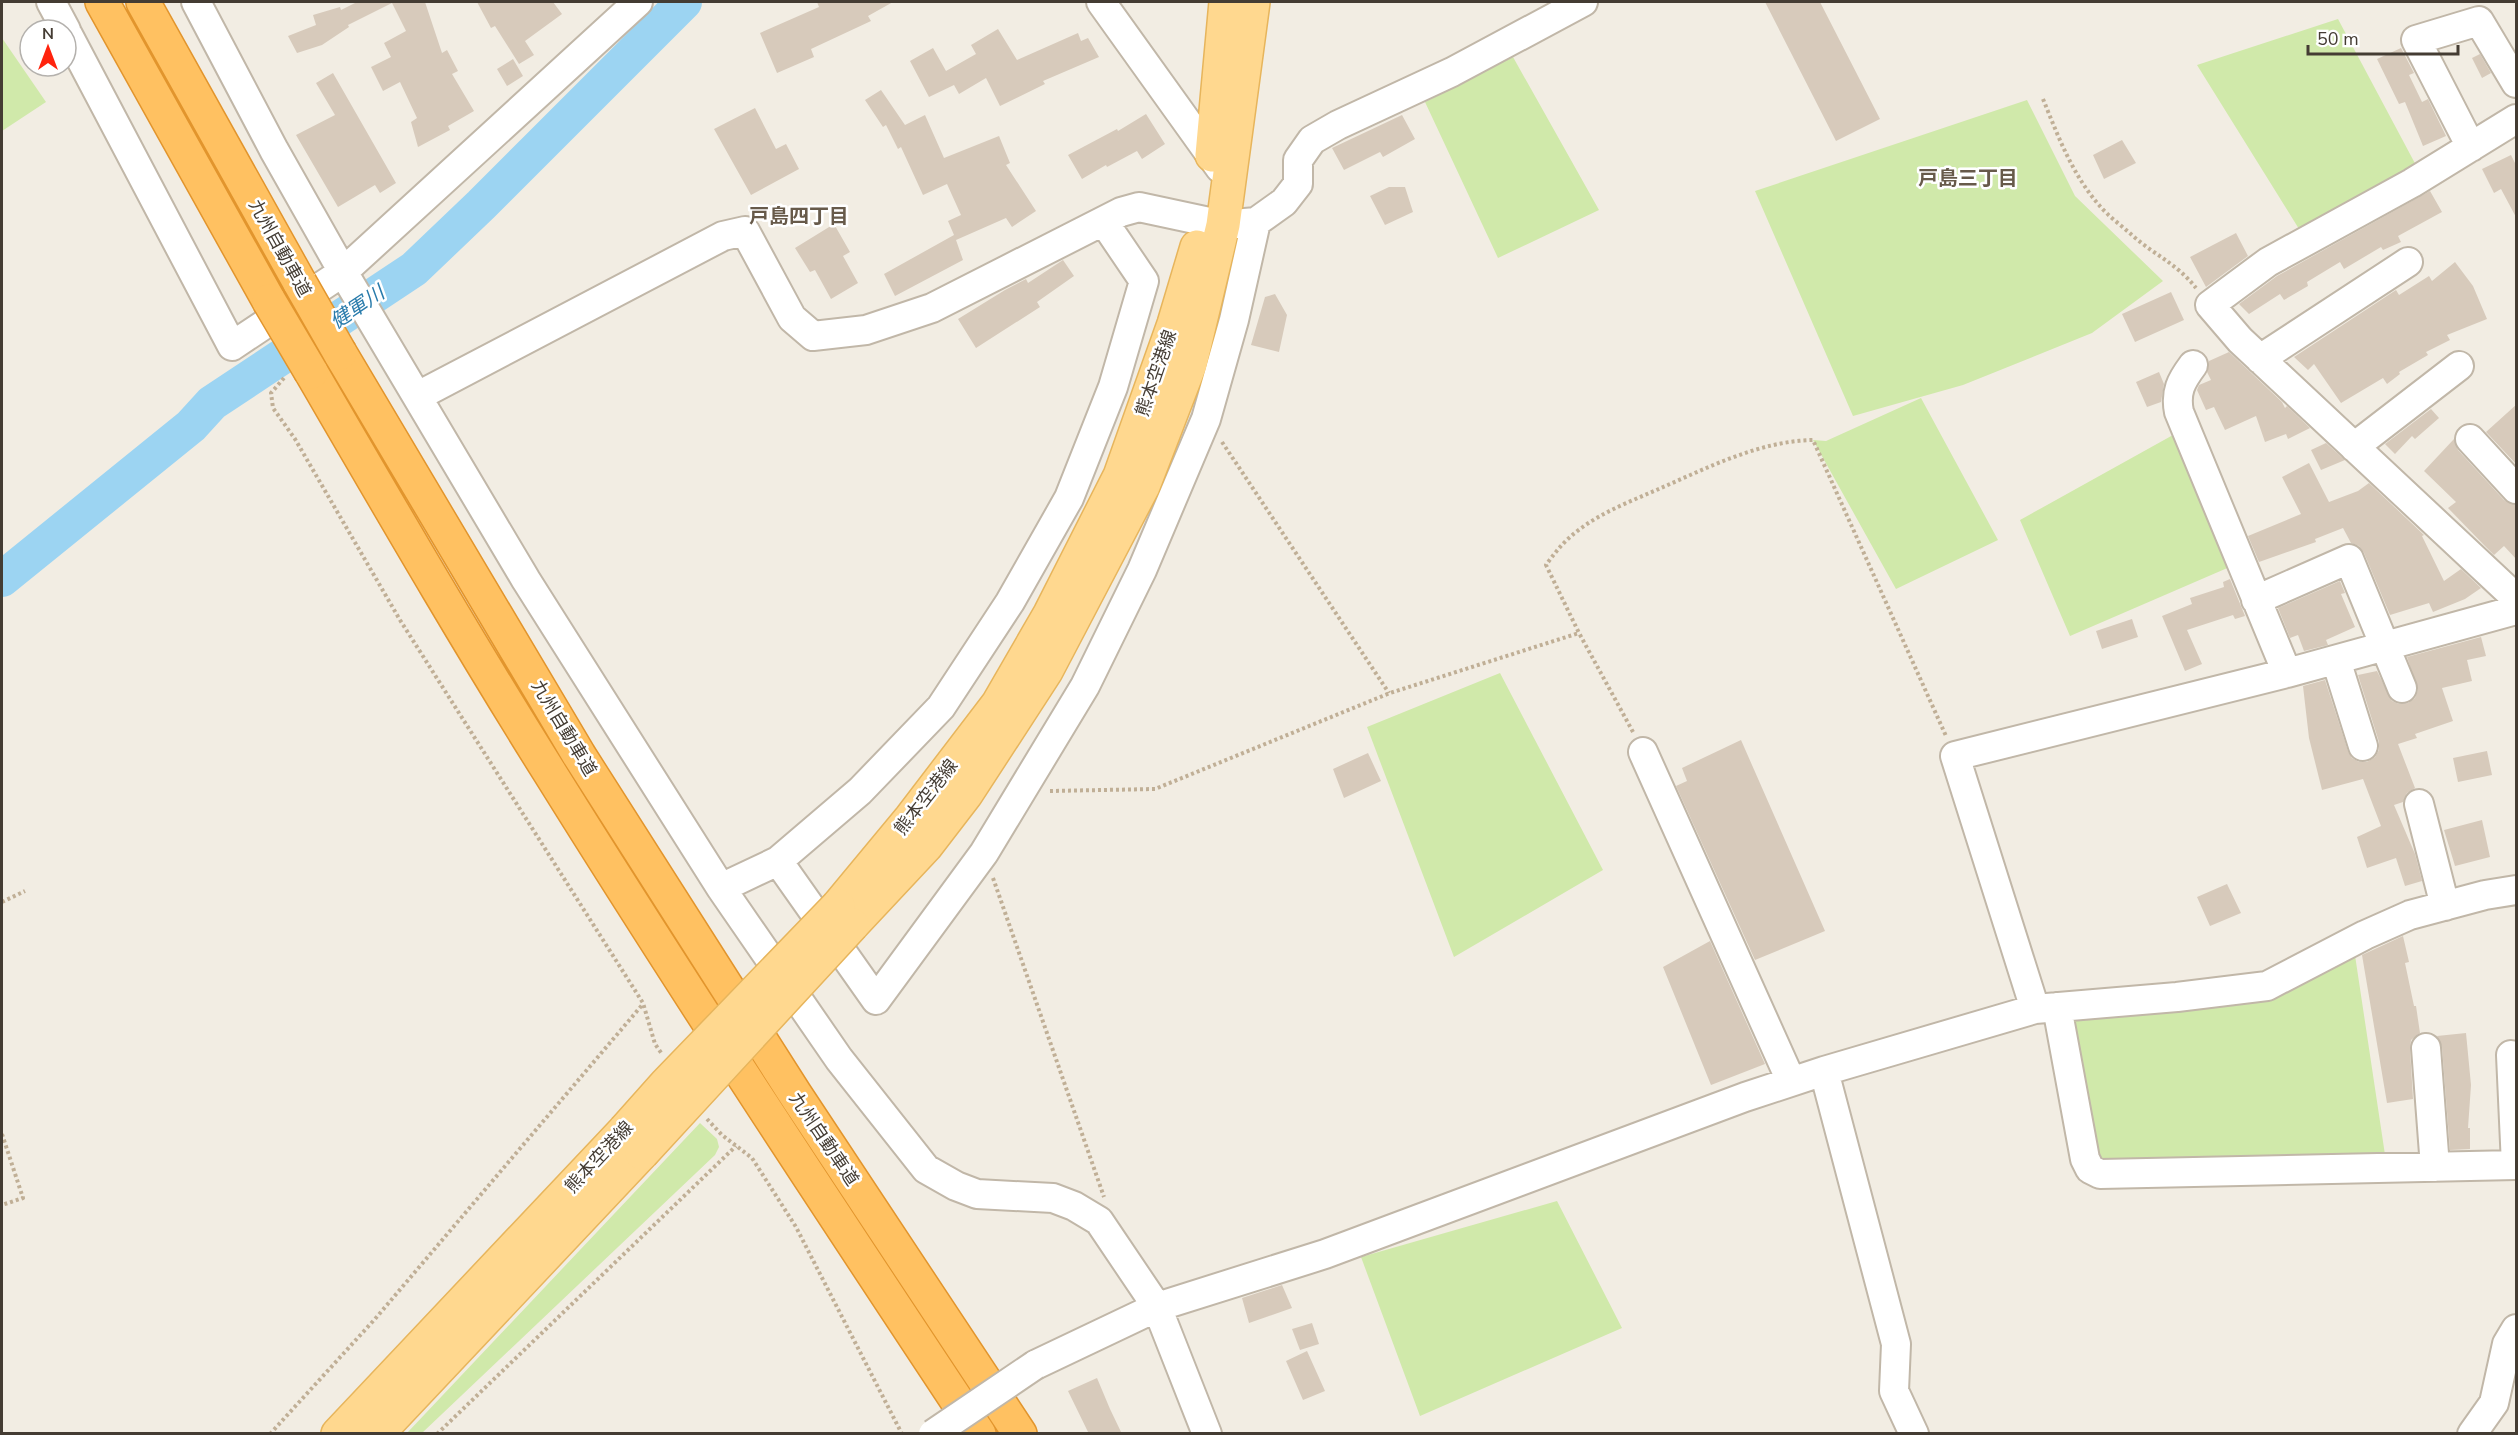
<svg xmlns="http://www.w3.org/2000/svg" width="2518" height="1435" font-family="'Nunito Sans','Noto Sans JP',sans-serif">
<rect width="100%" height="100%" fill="#f2ede3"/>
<!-- green -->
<path fill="#d0e9aa" d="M2338 19 2418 169 2299 229 2197 65Z
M2 38 46 102 2 131Z
M1513 57 1599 210 1498 258 1425 102Z
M2027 100 2075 196 2163 281 2092 333 1963 385 1853 416 1755 191Z
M1921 398 1998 540 1896 589 1813 440 1826 441Z
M2173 435 2232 566 2070 636 2020 520Z
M1500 673 1603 870 1454 957 1367 727Z
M2353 942 2387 1168 2100 1174 2057 1007 2267 986Z
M700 1123 717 1139 719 1147 715 1155 422 1433H407Z
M1557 1201 1622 1328 1420 1416 1361 1257Z"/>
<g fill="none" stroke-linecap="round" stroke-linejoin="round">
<!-- river -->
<path stroke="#9cd4f2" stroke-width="36" d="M2 579 191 426 212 403 414 269 481 205 684 2"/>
</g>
<!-- building -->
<path fill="#d7cabb" d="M357 2H425L442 53 447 50 458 71 452 74 474 111 448 126 450 130 418 147 411 122 417 118 400 82 383 91 371 67 391 57 384 43 406 31 392 3 348 25 349 27 322 45 297 53 288 36 316 25 313 15 340 7 341 10Z
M477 2H553L562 14 525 41 534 55 519 64 495 26 491 28Z
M817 2H893L868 16 871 21 811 49 814 57 777 73 760 33 819 7Z
M1765 2H1820L1880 119 1836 141Z
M998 29 1017 60 1078 33 1081 41 1088 38 1099 57 1043 81 1045 84 1000 106 986 78 959 94 954 85 929 97 910 61 933 48 946 71 976 54 971 45Z
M2401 48 2414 73 2409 75 2422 102 2428 99 2446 136 2423 146 2405 102 2399 104 2377 59Z
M2480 54 2491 73 2482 78 2472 58Z
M513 59 523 76 507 86 497 69Z
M333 73 396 183 380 193 375 185 338 207 296 135 335 115 316 83Z
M881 90 905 125 925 115 944 158 999 136 1010 163 1006 165 1036 211 1012 227 1006 218 956 240 963 260 895 296 884 274 954 235 948 221 961 215 947 184 923 195 901 147 898 149 886 125 883 127 865 100Z
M755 108 776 149 786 144 799 169 751 195 714 129Z
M1146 114 1165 144 1142 159 1137 151 1107 167 1106 165 1082 179 1068 155 1117 129 1118 131Z
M1402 115 1415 139 1383 157 1380 152 1344 170 1332 148Z
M2122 140 2136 163 2104 179 2093 155Z
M2511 155 2517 167V219L2501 189 2494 193 2482 169Z
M1389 187H1405L1413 212 1385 225 1370 196Z
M2430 191 2442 212 2398 236 2401 242 2383 250 2381 247 2344 269 2340 262 2307 282 2308 286 2284 300 2280 294 2249 314 2239 304 2277 276Z
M834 224 850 252 843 256 858 283 831 299 815 270 810 272 795 248Z
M2236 233 2248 256 2206 287 2190 257Z
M1063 260 1074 276 1037 302 1040 307 976 348 958 319 1005 290 1026 279 1028 283Z
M2455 262 2473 286 2487 319 2447 335 2450 340 2426 352 2428 355 2399 372 2400 374 2387 384 2383 378 2341 403 2314 364 2308 370 2294 357 2396 290 2399 295 2429 276 2432 281Z
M2171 292 2184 320 2135 342 2122 314Z
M1275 294 1287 315 1279 352 1251 345 1265 297Z
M2229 352 2282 402 2285 408 2287 406 2310 428 2288 439 2286 434 2265 442 2256 416 2225 430 2214 407 2206 410 2197 390 2199 385 2211 380 2207 372 2209 361Z
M2159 372 2164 384 2161 402 2147 407 2136 382Z
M2517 404V465L2486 432Z
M2431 409 2439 418 2415 439 2412 436 2395 454 2385 444Z
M2454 439 2458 450 2504 500 2517 505V560L2504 546 2494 555 2483 544 2448 508 2456 502 2424 471Z
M2326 443 2345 460 2321 470 2311 450Z
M2309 463 2329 502 2358 491 2369 483 2424 535 2422 536 2444 581 2461 569 2481 588 2465 599 2433 612 2429 603 2390 615 2364 553 2359 546 2351 543 2343 528 2315 539 2316 542 2259 562 2248 536 2301 514 2282 477Z
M2230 579 2245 616 2235 619 2233 615 2187 630 2202 664 2185 671 2162 616 2192 604 2190 598 2224 587 2223 582Z
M2340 581 2345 593 2341 594 2355 627 2326 640 2328 645 2304 651 2298 635 2290 638 2278 608Z
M2132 619 2138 637 2102 649 2096 631Z
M2481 637 2486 656 2467 660 2472 681 2442 688 2453 721 2415 734 2417 738 2398 744 2415 788 2407 793 2403 802 2394 805 2415 854 2422 881 2405 886 2396 858 2367 868 2357 837 2381 826 2363 779 2322 790 2309 738 2303 686 2325 680 2348 751 2352 758 2359 762H2367L2375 757 2379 750V742L2358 675 2377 671 2392 701 2399 704 2408 703 2415 698 2418 690 2407 657Z
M1741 740 1825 931 1755 960 1676 786 1687 781 1682 768Z
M2487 751 2492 775 2458 782 2453 758Z
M1368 753 1381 781 1344 798 1333 769Z
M2482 820 2490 857 2455 866 2444 830Z
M2227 884 2241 913 2210 926 2197 897Z
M2403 936 2409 962 2405 963 2414 1006H2416L2420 1033 2411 1040 2410 1049 2413 1099 2387 1103 2362 955Z
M1710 941 1765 1064 1711 1085 1663 967Z
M2466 1033 2471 1085 2468 1128H2470V1149L2450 1150 2442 1047 2437 1036Z
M1282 1285 1292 1308 1249 1323 1242 1298Z
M1312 1323 1319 1344 1300 1350 1292 1329Z
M1307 1351 1325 1391 1303 1400 1286 1361Z
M1097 1378 1110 1409 1122 1434H1089L1068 1391Z"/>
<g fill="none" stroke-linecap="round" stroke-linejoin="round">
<!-- minor casing -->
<g stroke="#c1b7a8" stroke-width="32">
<path id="minor" d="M51 2 66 30
M196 2 274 150 343 272 526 580 721 888 839 1059 926 1169 956 1186 977 1194 1053 1198 1074 1206 1099 1221 1157 1307 1207 1434
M1101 2 1220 168
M66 31 232 346 343 272 638 2
M2516 119 2412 183 2268 262 2210 305 2240 340 2516 598
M2471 147 2416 40 2479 21 2516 83
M2260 359 2408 262
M2193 365C2181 381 2175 392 2179 412L2287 673
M418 396 723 236 745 231 792 318 813 336 866 330 932 308 1121 212 1139 207 1223 225 1256 222 1284 202 1298 184V160L1312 140 1338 125 1452 72 1583 2
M2470 439 2516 489
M2354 447 2459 366
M2256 600 2349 559 2402 688
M2336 660 2363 746
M1643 752 1791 1081
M2419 804 2445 906
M778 861 876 1000 984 853 1085 686 1142 570 1206 419 1234 320 1256 222
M721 888 778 861 860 791 941 707 1010 602 1069 498 1113 387 1144 281 1104 222
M2057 1007 2085 1159 2090 1169 2100 1174 2516 1165
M2035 1009 1955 756 2287 673 2516 610
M2426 1048 2435 1167
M2511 1055 2516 1165
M1824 1071 1896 1344 1894 1391 1914 1434
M1035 1365 1157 1307 1325 1254 1745 1097 1824 1071 2035 1009 2177 997 2267 986 2365 935 2410 915 2485 895 2516 890
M2472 1434 2494 1403 2507 1344 2516 1329"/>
</g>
<!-- major casing -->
<g stroke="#e7b55c" stroke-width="36">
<path id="major" d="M1212 155 1226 2
M838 906 911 818 998 704 1050 614 1120 476 1174 324 1197 247
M852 925 926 846 966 794 1046 671 1143 486 1190 364 1223 225 1253 2
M338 1434 625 1130
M377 1434 642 1153"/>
</g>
<!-- highway casing -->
<g stroke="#e2952d" stroke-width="36">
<path id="highway" d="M102 2 269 301
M143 2 300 283
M340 353 579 755 795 1094 1020 1434
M311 372C389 506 467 641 550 773 689 996 834 1215 979 1434"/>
</g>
<!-- path -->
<path stroke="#c0af96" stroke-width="4" stroke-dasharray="3 3" stroke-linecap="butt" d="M2043 99C2058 136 2072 174 2099 205 2108 216 2122 226 2133 236 2156 256 2176 263 2196 288
M284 378 271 393 273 408 295 439 400 620 643 1003 655 1044 662 1054
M1222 442 1389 693
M1633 732 1579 633 1546 565C1556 551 1566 539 1580 529 1604 511 1634 500 1661 488 1709 467 1760 441 1813 440L1946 736
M1050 791 1155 789 1390 693 1579 633
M993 878 1104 1197
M2 902 25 891
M707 1119 722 1135 752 1158 796 1227 902 1434
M2 1134 23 1198 2 1205
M270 1434 375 1319 643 1004
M437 1434 736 1146"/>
<!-- minor -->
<use href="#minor" stroke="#fff" stroke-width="28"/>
<!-- major -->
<use href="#major" stroke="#ffd88f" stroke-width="33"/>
<!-- highway -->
<use href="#highway" stroke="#ffc161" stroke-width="33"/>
<!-- minor-bridge casing -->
<g stroke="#c1b7a8" stroke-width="32" stroke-linecap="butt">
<path id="minor-bridge" d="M933 1434 1035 1365"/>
</g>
<!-- major-bridge casing -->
<g stroke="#e7b55c" stroke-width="36" stroke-linecap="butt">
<path id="major-bridge" d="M625 1130 666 1084 838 906
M642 1153 852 925"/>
</g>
<!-- highway-bridge casing -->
<g stroke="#e2952d" stroke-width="36" stroke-linecap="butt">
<path id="highway-bridge" d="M300 283 340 353
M269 301 311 372"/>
</g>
<!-- minor-bridge -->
<use href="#minor-bridge" stroke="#fff" stroke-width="28"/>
<!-- major-bridge -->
<use href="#major-bridge" stroke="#ffd88f" stroke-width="33"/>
<!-- highway-bridge -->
<use href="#highway-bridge" stroke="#ffc161" stroke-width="33"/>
</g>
<g text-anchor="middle" stroke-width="5" stroke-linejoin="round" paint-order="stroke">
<!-- street labels -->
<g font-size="18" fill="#443c33" stroke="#fff">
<text transform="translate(280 248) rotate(61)" y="6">九州自動車道</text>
<text transform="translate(1156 373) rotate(-71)" y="6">熊本空港線</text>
<text transform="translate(564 728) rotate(59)" y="6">九州自動車道</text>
<text transform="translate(926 797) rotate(-52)" y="6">熊本空港線</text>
<text transform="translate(824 1139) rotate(56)" y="6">九州自動車道</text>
<text transform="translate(599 1157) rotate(-47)" y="6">熊本空港線</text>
</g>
<!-- neighbourhood labels -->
<g font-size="20" font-weight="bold" fill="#675a4a" stroke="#fff">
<text x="1968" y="185">戸島三丁目</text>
<text x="799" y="223">戸島四丁目</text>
</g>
<!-- water labels -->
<g font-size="20" font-style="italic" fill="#287bab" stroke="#fff">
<text transform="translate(357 307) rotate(-34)" y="7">健軍川</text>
</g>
</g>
<!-- border -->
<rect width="2518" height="1435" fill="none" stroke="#443c33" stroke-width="6"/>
<!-- north arrow -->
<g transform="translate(48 48)"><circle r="28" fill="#ffffff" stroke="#b4b1ad" stroke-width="1.5"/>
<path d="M0-4.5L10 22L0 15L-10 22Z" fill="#ff230d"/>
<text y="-9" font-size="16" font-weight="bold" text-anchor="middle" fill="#443c33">N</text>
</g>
<!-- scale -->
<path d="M2308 45v9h150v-9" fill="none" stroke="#443c33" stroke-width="3"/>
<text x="2317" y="45" font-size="18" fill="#443c33" stroke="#ffffff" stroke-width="4.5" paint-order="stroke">50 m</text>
</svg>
